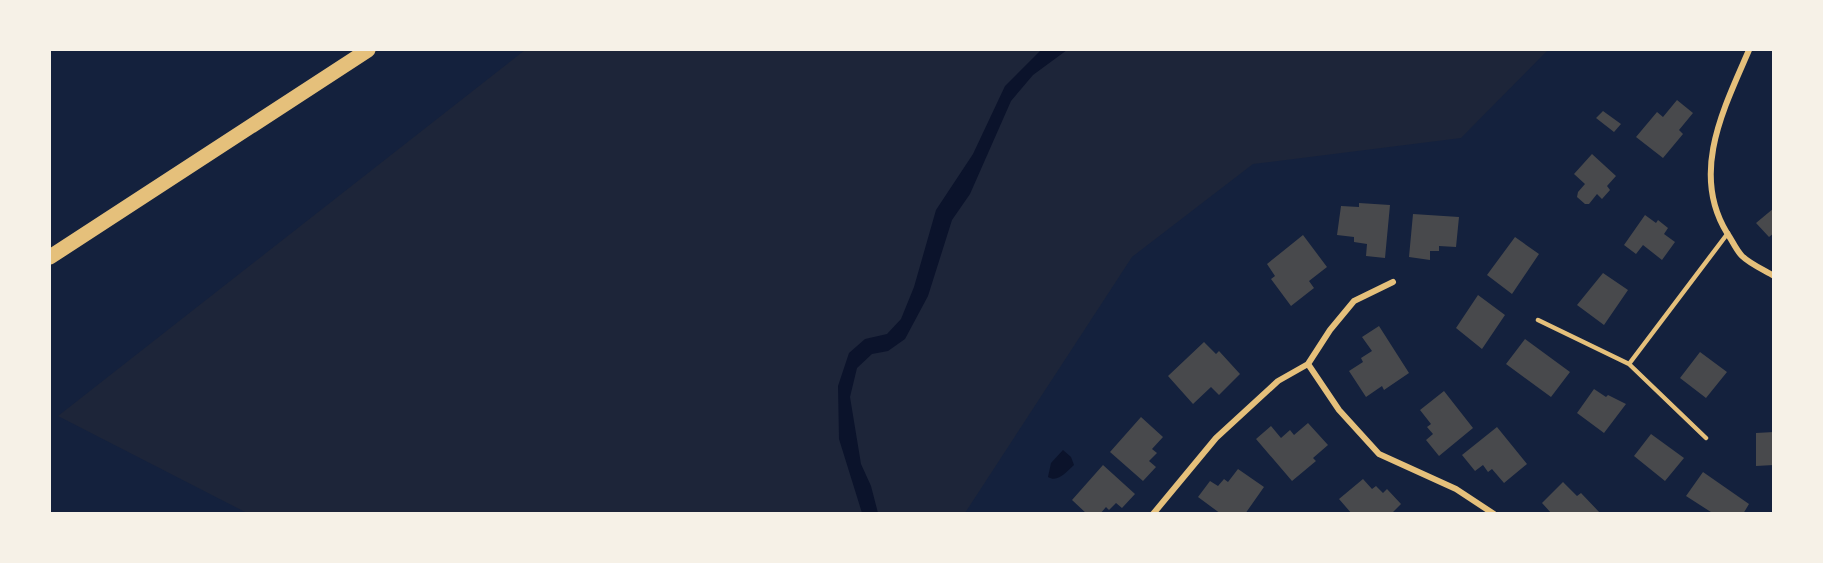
<svg xmlns="http://www.w3.org/2000/svg" width="1823" height="563" font-family="'Titillium Web',sans-serif">
<rect width="100%" height="100%" fill="#14213d"/>
<!-- green -->
<path fill="#1d2539" d="M525 50H1548L1461 138 1253 164 1132 257 965 513H247L58 416Z"/>
<!-- water -->
<path fill="#0b132b" d="M1041 50H1067L1033 75 1011 101 970 194 952 220 928 296 905 339 888 351 872 354 857 368 850 397 861 464 871 486 878 513H862L839 439 838 386 849 353 865 339 887 334 901 319 914 287 936 210 973 154 1005 86Z
M1063 450 1071 457 1074 465C1066 472 1058 483 1048 477L1051 463Z"/>
<!-- building -->
<path fill="#48494c" d="M1677 100 1693 113 1679 130 1683 134 1663 158 1636 137 1657 112 1663 117Z
M1603 111 1621 124 1614 132 1596 118Z
M1592 154 1616 176 1607 186 1610 190 1602 199 1597 194 1589 204H1585L1577 197 1578 192 1585 184 1574 174Z
M1359 203 1390 205 1385 258 1366 256 1367 244 1354 242V237L1337 235 1341 206 1359 207Z
M1774 208V233L1769 237 1756 223Z
M1413 214 1459 217 1456 247 1439 246V251H1430V260L1409 257Z
M1645 215 1656 223 1658 220 1668 228 1664 234 1675 242 1662 260 1643 245 1636 254 1624 245Z
M1303 235 1327 267 1309 281 1314 288 1291 306 1271 279 1275 276 1267 264Z
M1515 237 1539 254 1512 294 1487 275Z
M1603 273 1628 290 1604 325 1577 305Z
M1478 295 1505 315 1482 349 1456 328Z
M1379 326 1409 373 1384 390 1382 386 1366 397 1349 371 1363 362 1361 358 1372 351 1362 337Z
M1525 339 1570 372 1551 397 1506 364Z
M1204 342 1216 354 1219 351 1240 374 1219 395 1211 387 1193 404 1168 376Z
M1700 352 1727 372 1706 398 1680 378Z
M1594 389 1606 397 1608 395 1626 404 1604 433 1577 413Z
M1444 391 1473 428 1439 456 1426 440 1433 434 1427 427 1431 424 1420 410Z
M1141 417 1163 437 1152 449 1157 453 1149 461 1156 467 1143 481 1110 452Z
M1308 423 1328 445 1313 458 1316 461 1292 481 1256 439 1271 426 1281 438 1290 430 1294 435Z
M1497 427 1527 464 1504 483 1492 469 1488 472 1483 465 1475 471 1462 455Z
M1774 432V465L1756 466V433Z
M1651 434 1684 458 1665 481 1634 456Z
M1103 465 1135 494 1122 508 1116 503 1109 510 1106 507 1100 514H1087L1072 500Z
M1238 469 1264 487 1245 514H1221L1198 497 1210 481 1218 486 1224 479 1228 482Z
M1703 472 1749 504 1743 514H1714L1686 496Z
M1363 479 1372 489 1376 486 1383 493 1387 489 1401 504 1391 514H1352L1339 499Z
M1563 482 1577 496 1581 493 1601 514H1552L1542 503Z"/>
<g fill="none" stroke-linecap="round" stroke-linejoin="round">
<!-- service -->
<path stroke="#e5c07b" stroke-width="4.5" d="M1538 320 1629 364 1706 438
M1629 364 1728 233"/>
<!-- minor -->
<path stroke="#e5c07b" stroke-width="6" d="M1749 50C1724 108 1690 173 1727 233 1732 240 1736 250 1742 256 1750 264 1764 270 1774 276
M1308 364 1339 410 1379 454 1456 489 1494 514
M1153 514 1216 438 1278 381 1308 364 1330 330 1354 301 1393 282"/>
<!-- primary -->
<path stroke="#e5c07b" stroke-width="15" d="M50 257 368 50"/>
</g>
<!-- border -->
<rect width="1823" height="563" fill="none" stroke="#f6f1e7" stroke-width="102"/>
</svg>
